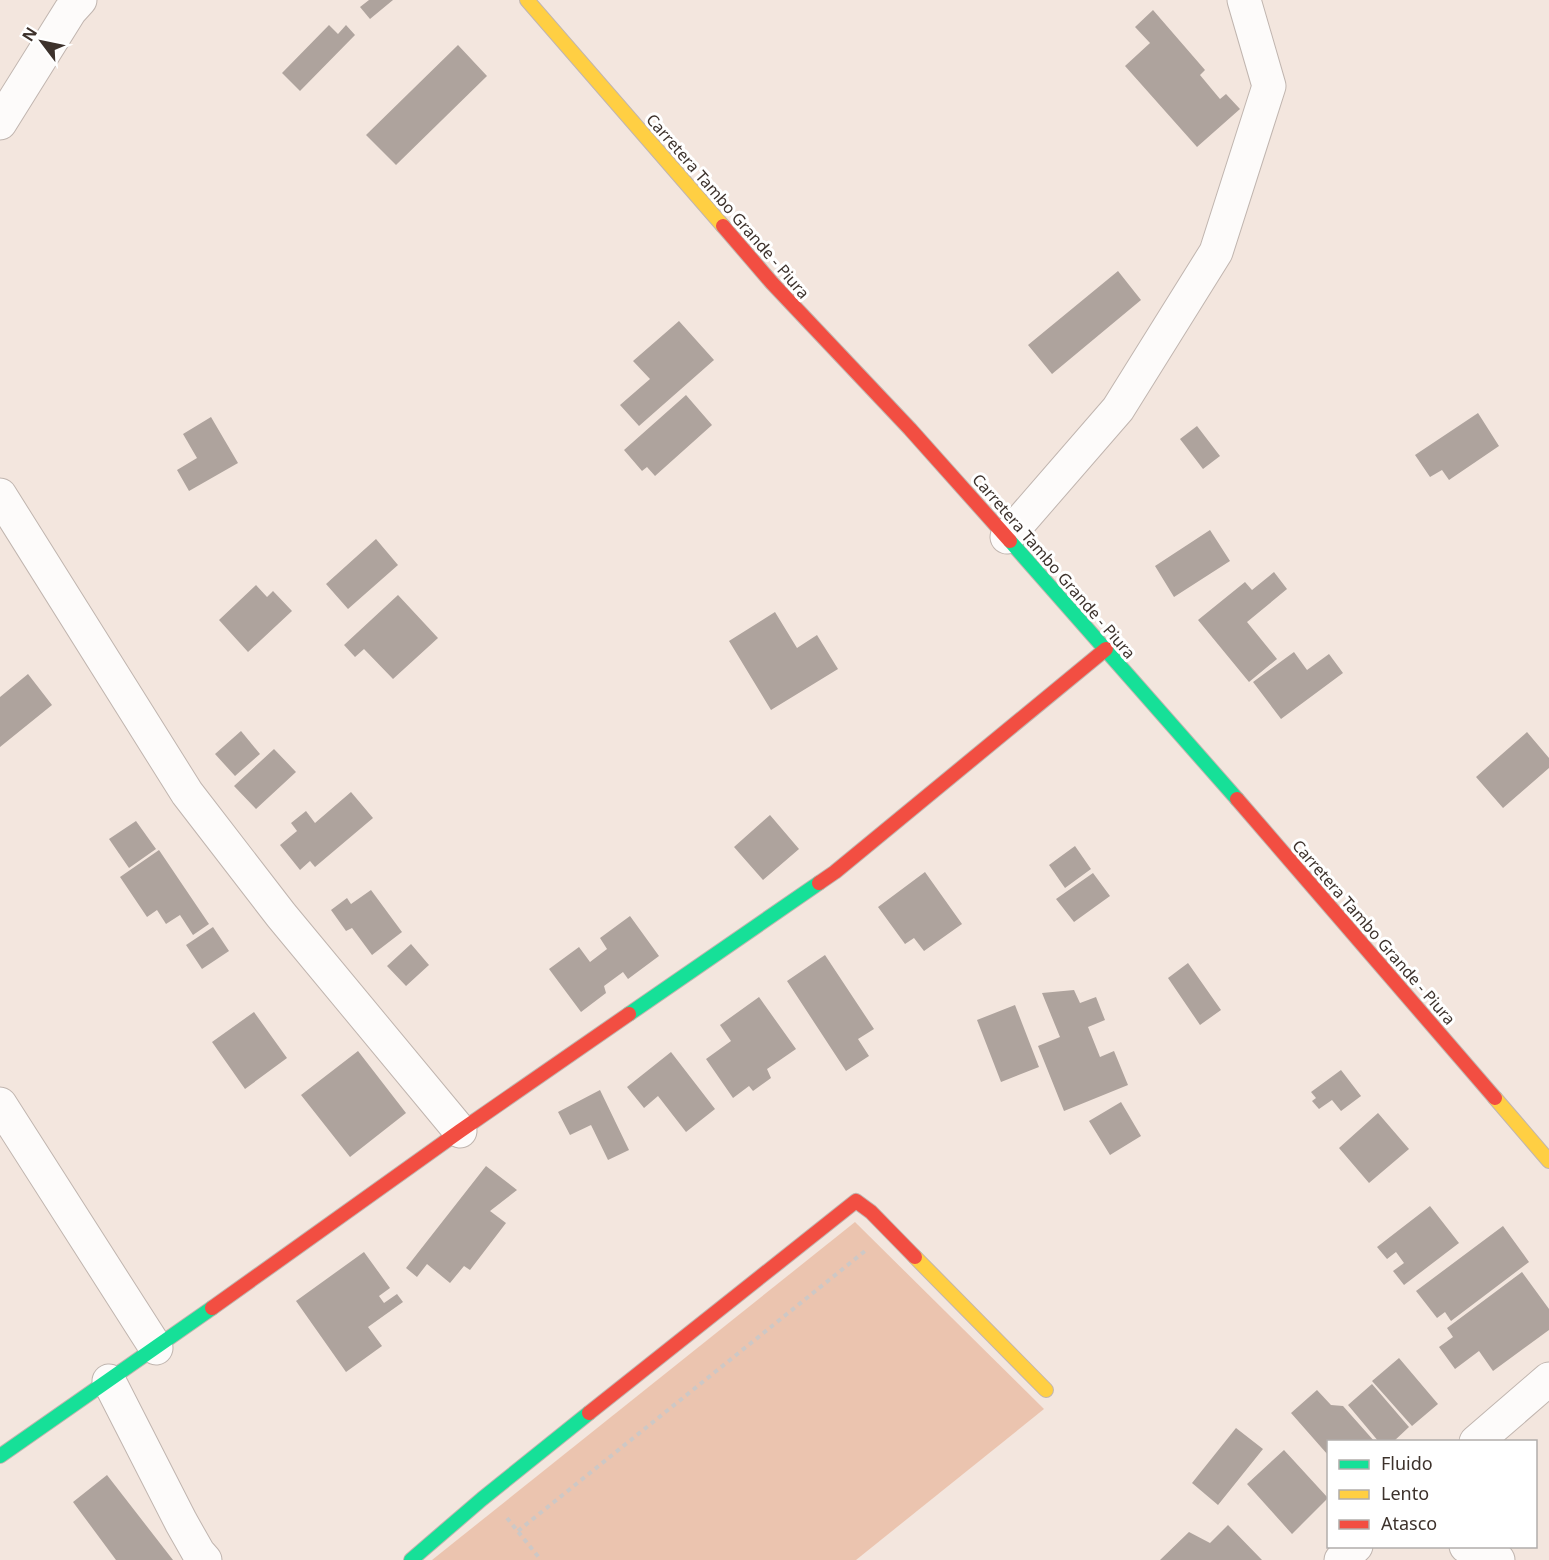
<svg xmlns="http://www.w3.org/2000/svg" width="1549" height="1560" font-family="'Noto Sans',sans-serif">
<rect width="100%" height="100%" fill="#f3e6de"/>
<!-- green -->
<path fill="#ebc4af" d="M855 1222 1044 1409 856 1560H432Z"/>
<!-- building -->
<path fill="#aea39d" d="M369 0H393L370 19 360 7Z
M1153 10 1205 70 1200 75 1220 99 1226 94 1240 109 1197 147 1125 66 1150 43 1135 27Z
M329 25 338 34 346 25 355 35 300 91 282 73Z
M458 45 487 76 396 165 366 135Z
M1118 271 1141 300 1052 374 1028 345Z
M679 321 714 360 639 426 620 405 650 379 633 361Z
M686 395 712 425 655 476 647 467 642 471 624 450Z
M1478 413 1499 446 1449 480 1442 470 1430 477 1415 455Z
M211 417 238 463 189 491 177 470 197 458 183 434Z
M1197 426 1220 456 1203 469 1180 439Z
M1210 530 1230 561 1174 597 1155 566Z
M376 539 398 565 348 609 326 584Z
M1274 572 1287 589 1247 622 1277 659 1249 682 1198 620 1245 582 1252 590Z
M256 585 267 597 273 591 292 611 248 652 219 620Z
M398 595 438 638 393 679 364 649 355 657 344 645Z
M775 612 797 648 817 635 838 669 771 710 729 641Z
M1294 652 1307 670 1329 654 1343 673 1281 719 1253 682Z
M28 674 52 705 0 747V697Z
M241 731 260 754 235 776 215 754Z
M1527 732 1549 758V768L1503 808 1476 777Z
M274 749 296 772 256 809 234 786Z
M351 792 373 818 315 867 310 861 300 870 280 845 297 831 291 823 306 811 315 823Z
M770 815 799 849 763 880 734 847Z
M136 821 156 849 129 868 109 839Z
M1075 846 1091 869 1065 888 1049 865Z
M159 850 209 924 193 935 180 915 166 924 157 910 147 917 120 877Z
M925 872 962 924 924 951 914 938 905 944 878 907Z
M1093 873 1110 896 1074 922 1056 899Z
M371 890 402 932 372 955 352 928 346 931 331 910 347 898 351 904Z
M630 916 659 956 628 979 623 972 604 986 606 993 581 1012 549 969 579 947 590 962 607 949 600 938Z
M213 927 229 951 202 969 186 945Z
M411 944 429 965 406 986 387 966Z
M825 955 874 1029 858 1039 869 1056 846 1071 787 981Z
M1188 963 1221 1010 1200 1025 1168 978Z
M1074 990 1080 1003 1096 997 1105 1020 1088 1027 1100 1057 1114 1051 1128 1085 1064 1111 1038 1046 1060 1037 1042 993Z
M759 997 796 1049 767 1069 771 1078 753 1091 749 1086 733 1098 706 1059 731 1041 720 1025Z
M1015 1005 1039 1067 1001 1082 977 1020Z
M254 1012 287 1058 245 1089 212 1042Z
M358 1051 406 1113 350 1157 301 1095Z
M671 1052 715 1109 686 1132 658 1096 644 1108 627 1087Z
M1341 1070 1361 1096 1341 1111 1332 1100 1319 1109 1312 1101 1316 1098 1311 1092Z
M600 1090 629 1150 608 1160 591 1125 570 1135 558 1112Z
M1121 1102 1141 1136 1110 1155 1089 1121Z
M1378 1113 1409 1149 1369 1183 1339 1148Z
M486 1166 517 1190 490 1211 506 1223 470 1270 464 1266 450 1283 427 1264 417 1277 406 1268Z
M1430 1206 1459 1243 1404 1285 1393 1271 1404 1263 1396 1252 1387 1259 1377 1247Z
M1503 1226 1529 1262 1451 1321 1445 1312 1437 1318 1416 1291Z
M364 1252 390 1288 379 1296 384 1303 397 1294 403 1302 368 1327 382 1346 346 1372 296 1301Z
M1522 1272 1549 1309V1330L1493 1371 1479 1351 1455 1369 1439 1347 1453 1337 1447 1328Z
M1399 1358 1438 1404 1412 1426 1372 1381Z
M1372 1384 1409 1427 1393 1442H1379L1348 1405Z
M1317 1390 1331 1405 1343 1406 1375 1442H1328V1455L1291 1413Z
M1236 1428 1263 1449 1218 1505 1192 1483Z
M1284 1450 1328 1498 1292 1534 1247 1484Z
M107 1475 173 1560H116L73 1502Z
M1228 1525 1262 1560H1160L1189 1532 1210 1543Z"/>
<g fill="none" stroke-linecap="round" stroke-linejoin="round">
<!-- street casing -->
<g stroke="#c0b5af" stroke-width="35">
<path id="street" d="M0 123 70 11 80 0
M0 495 187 793 281 915 460 1131
M1007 537 1118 409 1216 252 1269 86 1244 0
M0 1104 156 1348
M109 1381 181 1522 198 1552 205 1560
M1476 1442 1549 1379
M1466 1546 1498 1560
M1341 1560 1356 1546"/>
</g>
<!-- fast casing -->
<g stroke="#c0b5af" stroke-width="16">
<path id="fast" d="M1010 541 1237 799
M629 1014 819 883
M0 1456 212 1308
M411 1560 482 1499 589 1413"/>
</g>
<!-- slow casing -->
<g stroke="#c0b5af" stroke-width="16">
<path id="slow" d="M527 0 723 226
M1495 1098 1549 1161
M915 1257 1046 1390"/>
</g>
<!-- jam casing -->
<g stroke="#c0b5af" stroke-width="16">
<path id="jam" d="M723 226 772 283 910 429 1010 541
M1237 799 1495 1098
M819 883 835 872 1106 649
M212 1308 460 1131 629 1014
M589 1413 856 1201 871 1212 915 1257"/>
</g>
<!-- path -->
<path stroke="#cdc8c6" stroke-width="4" stroke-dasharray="4.5 4.5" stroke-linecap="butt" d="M507 1518 541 1560
M518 1531 865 1251"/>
<!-- street -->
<use href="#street" stroke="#fdfbfa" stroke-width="33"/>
<!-- fast -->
<use href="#fast" stroke="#16e098" stroke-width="14"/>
<!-- slow -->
<use href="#slow" stroke="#ffcf43" stroke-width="14"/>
<!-- jam -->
<use href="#jam" stroke="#f24e42" stroke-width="14"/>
</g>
<g text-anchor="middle" stroke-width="6" stroke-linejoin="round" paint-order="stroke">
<!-- street labels -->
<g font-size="16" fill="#3d322c" stroke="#fff">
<text transform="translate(728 206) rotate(49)" y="6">Carretera Tambo Grande - Piura</text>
<text transform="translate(1054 566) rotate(49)" y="6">Carretera Tambo Grande - Piura</text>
<text transform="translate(1374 932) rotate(49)" y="6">Carretera Tambo Grande - Piura</text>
</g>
</g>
<!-- legend -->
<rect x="1327" y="1440" width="210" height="108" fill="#ffffff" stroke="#b1adab" stroke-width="1.5"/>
<rect x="1339" y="1460" width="30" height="9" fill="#16e098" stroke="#b1adab" stroke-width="1.5"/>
<text x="1381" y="1470" font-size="18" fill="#3d322c">Fluido</text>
<rect x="1339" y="1490" width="30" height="9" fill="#ffcf43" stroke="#b1adab" stroke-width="1.5"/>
<text x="1381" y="1500" font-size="18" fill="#3d322c">Lento</text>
<rect x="1339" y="1520" width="30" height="9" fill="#f24e42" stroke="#b1adab" stroke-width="1.5"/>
<text x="1381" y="1530" font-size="18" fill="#3d322c">Atasco</text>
<!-- north arrow -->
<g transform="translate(42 42) rotate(302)" stroke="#ffffff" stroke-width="4.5" paint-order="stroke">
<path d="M0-4.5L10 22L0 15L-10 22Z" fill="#3d322c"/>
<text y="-9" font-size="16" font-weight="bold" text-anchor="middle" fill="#3d322c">N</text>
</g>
</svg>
